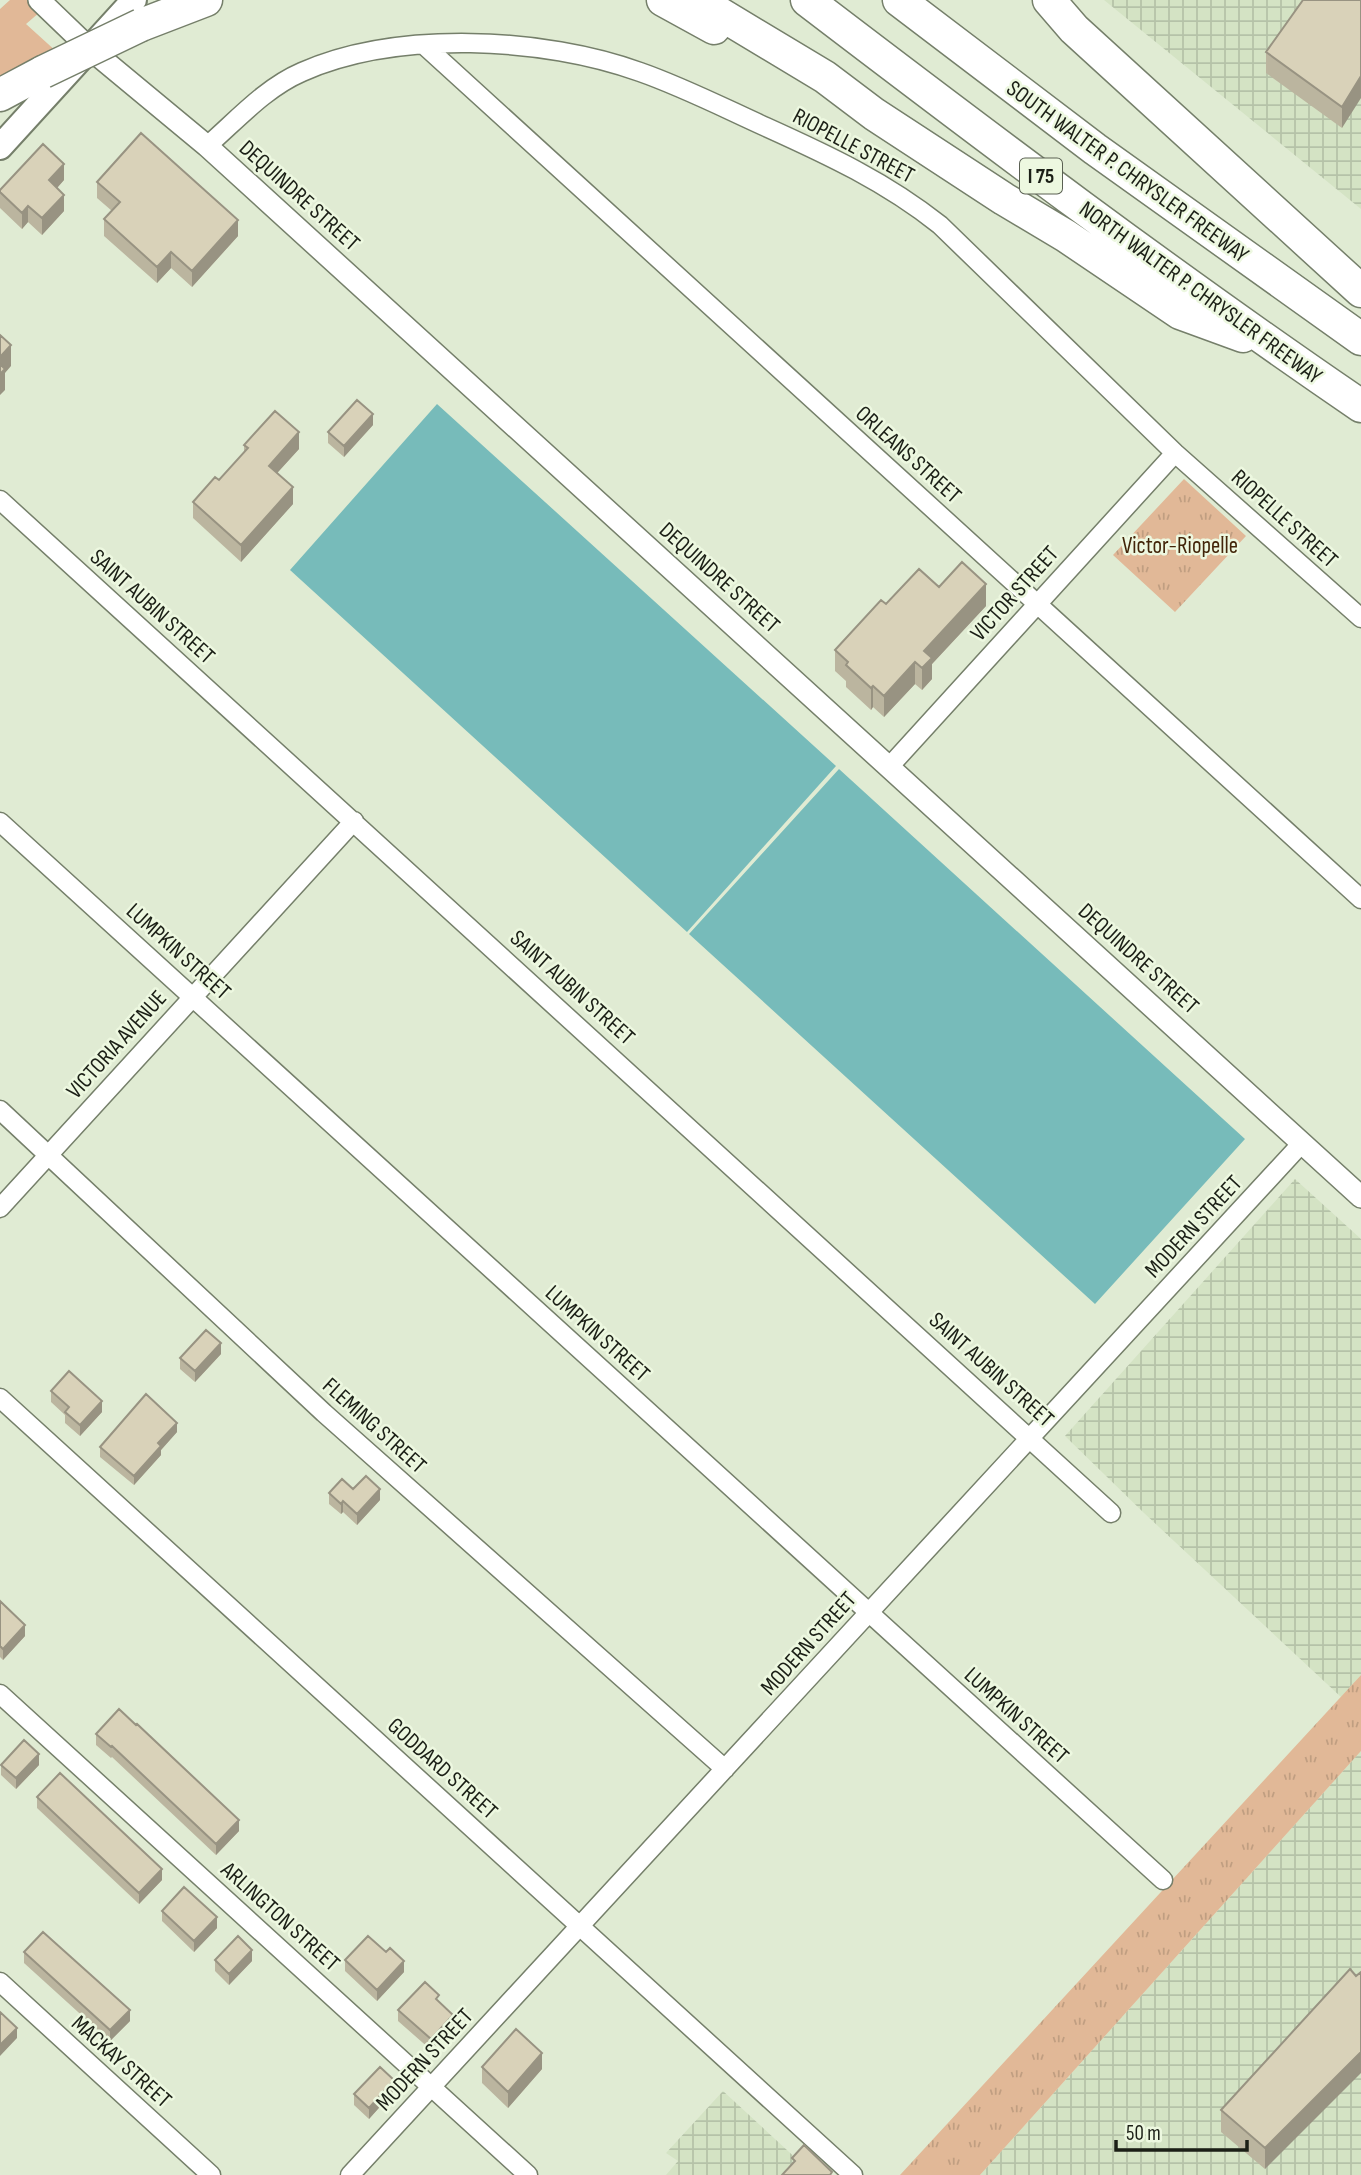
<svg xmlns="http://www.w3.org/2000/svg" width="1361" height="2175" font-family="'Sofia Sans Condensed',sans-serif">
<defs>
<pattern id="industrial-grid" width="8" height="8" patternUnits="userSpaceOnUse" patternTransform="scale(1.75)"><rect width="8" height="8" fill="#d4e3c4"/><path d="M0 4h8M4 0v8" fill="none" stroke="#b5c2a8"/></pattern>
<pattern id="park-tufts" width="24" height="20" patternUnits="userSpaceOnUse" patternTransform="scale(1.75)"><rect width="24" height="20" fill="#e1b897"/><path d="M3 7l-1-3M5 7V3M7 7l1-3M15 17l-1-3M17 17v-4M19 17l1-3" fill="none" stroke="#c09e81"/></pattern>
</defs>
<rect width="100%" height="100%" fill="#e0ebd3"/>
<!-- industrial -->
<path fill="url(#industrial-grid)" d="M1104 0H1361V209Z
M1295 1179 1361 1239V1675L1341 1697 1144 1513 1065 1436Z
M1361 1751V2175H980L1342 1772Z
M723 2091 814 2175H666L678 2161 666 2153Z"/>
<!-- green -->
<path fill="#e1b897" d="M10 0H54L26 24 58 53 0 83V9Z"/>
<!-- park -->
<path fill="url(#park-tufts)" d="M1184 479 1246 536 1175 612 1113 555Z
M1361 1675V1751L980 2175H900Z"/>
<!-- water -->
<path fill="#77bbba" d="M437 404 836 766 687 932 290 570Z
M839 769 1245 1139 1095 1304 689 934Z"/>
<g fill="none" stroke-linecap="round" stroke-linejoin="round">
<!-- minor casing -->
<g stroke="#757f6a" stroke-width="21">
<path id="minor" d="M424 45 1361 899
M207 146C237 120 265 88 302 72 397 30 544 37 640 72 683 87 724 108 766 127 828 155 886 182 940 225L1175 453 1361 618
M0 500 1111 1513
M889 767 1175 453
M0 822 1163 1880
M0 1110 324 1413 725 1769
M0 1208 354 821
M0 1398 853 2175
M0 1694 528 2175
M0 1982 211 2175
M350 2175 1302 1143"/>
</g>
<!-- tertiary casing -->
<g stroke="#757f6a" stroke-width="24">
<path id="tertiary" d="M39 0 90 49 207 146 1361 1197"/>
</g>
<!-- secondary casing -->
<g stroke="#757f6a" stroke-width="28">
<path id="secondary" d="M0 147 134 0"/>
</g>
<!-- motorway casing -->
<g stroke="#757f6a" stroke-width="35">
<path id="motorway" d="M663 0 714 28
M697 0 825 77 874 114 1004 199 1066 236 1180 313 1243 336
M807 0C989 139 1172 277 1361 406
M899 0 1095 149 1361 339
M1049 0 1074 29 1361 291
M141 25 206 0
M0 95 43 72"/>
</g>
<!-- minor -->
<use href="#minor" stroke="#fff" stroke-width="18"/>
<!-- tertiary -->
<use href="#tertiary" stroke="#fff" stroke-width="21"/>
<!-- secondary -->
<use href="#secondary" stroke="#fff" stroke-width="24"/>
<!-- motorway -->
<use href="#motorway" stroke="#fff" stroke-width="32"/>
<!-- motorway-bridge casing -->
<g stroke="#757f6a" stroke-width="35" stroke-linecap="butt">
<path id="motorway-bridge" d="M43 72 141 25"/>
</g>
<!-- motorway-bridge -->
<use href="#motorway-bridge" stroke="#fff" stroke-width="32"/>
</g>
<!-- wall -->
<path fill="#bbb59f" d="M1361 0 1342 128 1266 73V52Z
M64 180 57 188 64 211 42 235 28 222 22 229 0 208V190Z
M97 182 238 236 192 287 171 268 157 283 104 236V219L112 211 97 198Z
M373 425 344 457 328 443V432Z
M244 445 299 449 277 473 293 504 241 562 193 518V502L219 480 244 453Z
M939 587 986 606 932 664V679L922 690 915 684 884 717 873 707 871 710 846 687V681L835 671V650L886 604Z
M221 1354 195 1382 180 1369V1358Z
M51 1391 102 1412 80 1436 65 1423V1415L51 1402Z
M177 1432 161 1450V1455L134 1485 100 1457V1447Z
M353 1489 380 1500 357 1525 343 1512 341 1514 329 1504V1493Z
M0 1601 25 1636 3 1660 0 1657Z
M96 1734 239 1831 216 1855 112 1757 111 1758 96 1745Z
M1 1765H39L16 1789 1 1775Z
M37 1797 162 1880 139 1904 37 1808Z
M162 1911 217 1928 194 1952 162 1921Z
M24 1952 130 2021 110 2041 24 1963Z
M215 1960 252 1961 229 1985 215 1971Z
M345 1960 404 1972 377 2001 345 1971Z
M1350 1969 1265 2169 1221 2132V2110Z
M439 2002 453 2026 431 2050 398 2021V2010Z
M482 2067 542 2069 508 2108 482 2083Z
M394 2091 369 2119 354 2105V2094Z"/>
<!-- shaded-wall -->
<path fill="#989382" d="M1361 76V98L1342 128V107Z
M64 164V180L49 197V180Z
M64 195V211L42 235V218Z
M28 206V222L22 229V213Z
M238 220V236L192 287V271Z
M171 252V268L157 283V267Z
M11 345V366L5 373V390L0 395V357Z
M373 414V425L344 457V446Z
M299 432V449L269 482V466Z
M293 487V504L241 562V545Z
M986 584V606L932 664V679L922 690V668L924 651Z
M915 662V684L884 717V696Z
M873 686V707L871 710V688Z
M221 1343V1354L195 1382V1371Z
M102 1401V1412L80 1436V1425Z
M177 1423V1432L161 1450V1455L134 1485V1476L158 1443Z
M380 1489V1500L357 1525V1514Z
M343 1501V1512L341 1514V1504Z
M25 1625V1636L3 1660V1649Z
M39 1754V1765L16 1789V1778Z
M239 1820V1831L216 1855V1844Z
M162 1869V1880L139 1904V1893Z
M217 1917V1928L194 1952V1941Z
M252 1950V1961L229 1985V1974Z
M404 1961V1972L377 2001V1990Z
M130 2010V2021L110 2041V2030Z
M453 2015V2026L431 2050V2039Z
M17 2028V2038L0 2056V2045Z
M1361 2052V2073L1265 2169V2148Z
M542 2053V2069L508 2108V2092Z
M394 2080V2091L369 2119V2108Z"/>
<!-- building -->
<path fill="#d9d2b9" stroke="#989382" stroke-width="2" d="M1303 0H1361V76L1342 107 1266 52Z
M141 133 238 220 192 271 171 252 157 267 104 219 120 202 97 182Z
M43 144 64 164 49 180 64 195 42 218 28 206 22 213 0 192V190Z
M0 335 11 345 0 357Z
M0 364 5 369 0 374Z
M357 400 373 414 344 446 328 432Z
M275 411 299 432 269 466 293 487 241 545 193 502 215 477 219 480 248 448 244 445Z
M962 562 986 584 924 651 932 658 922 668 915 662 884 696 873 686 871 688 846 665 848 662 835 650 881 600 886 604 919 569 939 587Z
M206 1330 221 1343 195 1371 180 1358Z
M69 1371 102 1401 80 1425 65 1412 69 1407 51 1391Z
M146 1394 177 1423 158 1443 161 1446 134 1476 100 1447Z
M366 1476 380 1489 357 1514 343 1501 341 1504 329 1493 342 1479 353 1489Z
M0 1601 25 1625 3 1649 0 1646Z
M119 1709 136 1725 137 1724 239 1820 216 1844 112 1746 111 1747 96 1734Z
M24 1740 39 1754 16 1778 1 1765Z
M60 1773 162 1869 139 1893 37 1797Z
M184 1887 217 1917 194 1941 162 1911Z
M43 1932 130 2010 110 2030 24 1952Z
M238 1936 252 1950 229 1974 215 1960Z
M368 1936 386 1952 390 1948 404 1961 377 1990 345 1960Z
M1350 1969 1356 1976 1361 1972V2052L1265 2148 1221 2110Z
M425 1982 439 1995 436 1999 453 2015 431 2039 398 2010Z
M0 2012 17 2028 0 2045Z
M516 2029 542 2053 508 2092 482 2067Z
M380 2067 394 2080 369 2108 354 2094Z
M804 2145 832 2172 830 2175H782L795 2161 792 2158Z"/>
<g text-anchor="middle" stroke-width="5" stroke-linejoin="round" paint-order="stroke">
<!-- shield labels -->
<rect fill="#edf8e0" stroke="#5a6053" stroke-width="2" x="1020" y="158.5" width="42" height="35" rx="5"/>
<g font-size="21" font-weight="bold" fill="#1b1f16">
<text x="1041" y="183">I 75</text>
</g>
<!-- street labels -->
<g font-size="23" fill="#1b1f16" stroke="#edf8e0">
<text transform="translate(854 145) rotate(28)" y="8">RIOPELLE STREET</text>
<text transform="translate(1128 171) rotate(36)" y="8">SOUTH WALTER P. CHRYSLER FREEWAY</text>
<text transform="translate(300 195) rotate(42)" y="8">DEQUINDRE STREET</text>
<text transform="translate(1201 292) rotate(36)" y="8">NORTH WALTER P. CHRYSLER FREEWAY</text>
<text transform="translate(909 454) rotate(42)" y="8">ORLEANS STREET</text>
<text transform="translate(1285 518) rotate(42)" y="8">RIOPELLE STREET</text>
<text transform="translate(720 577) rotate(42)" y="8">DEQUINDRE STREET</text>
<text transform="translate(1014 593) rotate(-48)" y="8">VICTOR STREET</text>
<text transform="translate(153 606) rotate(42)" y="8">SAINT AUBIN STREET</text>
<text transform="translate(179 951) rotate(42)" y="8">LUMPKIN STREET</text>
<text transform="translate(1139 958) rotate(42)" y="8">DEQUINDRE STREET</text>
<text transform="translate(573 987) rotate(42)" y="8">SAINT AUBIN STREET</text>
<text transform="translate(116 1044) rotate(-48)" y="8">VICTORIA AVENUE</text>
<text transform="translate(1193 1226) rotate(-47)" y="8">MODERN STREET</text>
<text transform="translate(598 1333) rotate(42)" y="8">LUMPKIN STREET</text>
<text transform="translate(992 1369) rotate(42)" y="8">SAINT AUBIN STREET</text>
<text transform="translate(375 1425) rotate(42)" y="8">FLEMING STREET</text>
<text transform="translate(808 1643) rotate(-48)" y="8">MODERN STREET</text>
<text transform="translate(1017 1715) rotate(42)" y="8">LUMPKIN STREET</text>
<text transform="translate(443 1768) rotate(42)" y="8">GODDARD STREET</text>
<text transform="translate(281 1916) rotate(42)" y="8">ARLINGTON STREET</text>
<text transform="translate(424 2059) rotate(-47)" y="8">MODERN STREET</text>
<text transform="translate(122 2061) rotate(42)" y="8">MACKAY STREET</text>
</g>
<!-- park labels -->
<g font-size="23" fill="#422509" stroke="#edf8e0">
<text x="1180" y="553">Victor-Riopelle</text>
</g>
</g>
<!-- scale -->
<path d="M1116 2140v10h131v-10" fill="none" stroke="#1b1f16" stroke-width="3.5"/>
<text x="1126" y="2140" font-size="21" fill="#1b1f16" stroke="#edf8e0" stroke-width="5" paint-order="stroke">50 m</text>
</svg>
